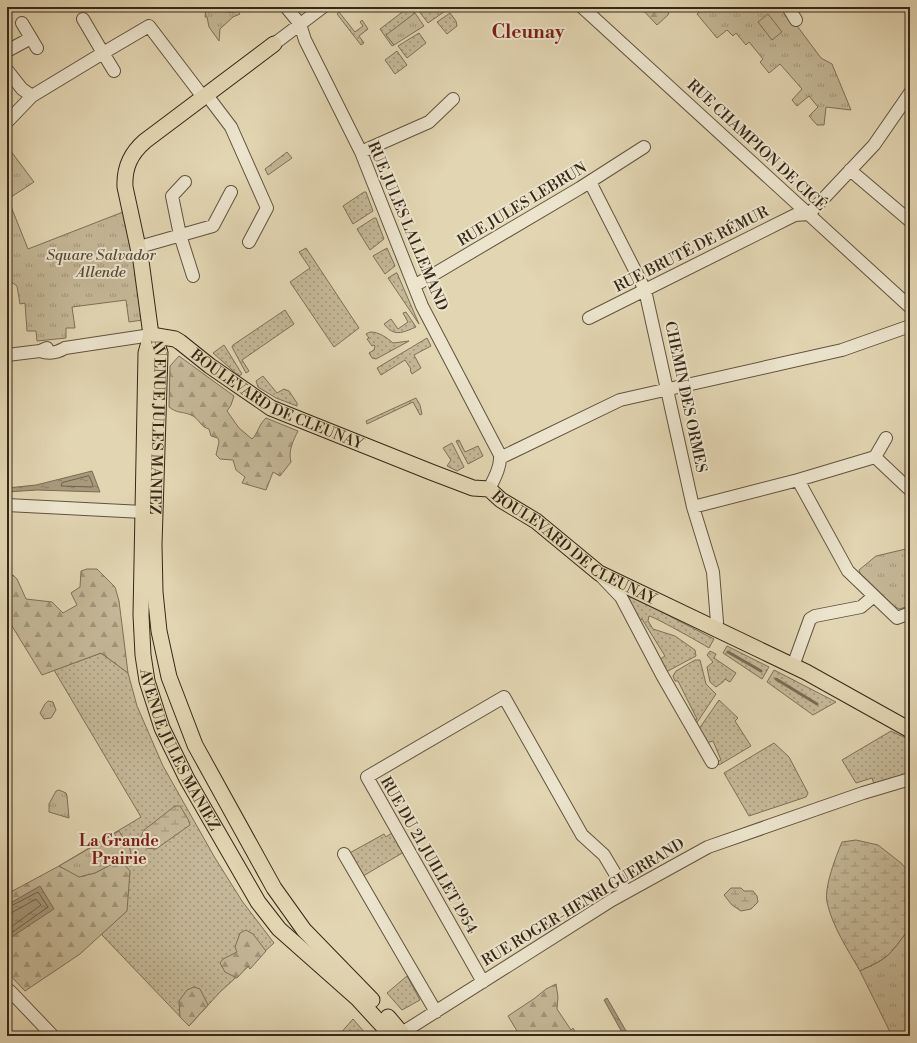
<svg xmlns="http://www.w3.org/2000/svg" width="917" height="1043" font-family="'Libre Bodoni',serif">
<defs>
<pattern id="grass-dots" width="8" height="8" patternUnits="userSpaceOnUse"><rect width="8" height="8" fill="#c5b898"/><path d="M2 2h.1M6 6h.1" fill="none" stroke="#a1967b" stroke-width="1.8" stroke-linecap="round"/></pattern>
<pattern id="forest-firs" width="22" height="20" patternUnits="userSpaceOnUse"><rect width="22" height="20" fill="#c5b898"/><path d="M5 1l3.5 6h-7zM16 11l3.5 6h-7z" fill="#a1967b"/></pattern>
<pattern id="wetland-marsh" width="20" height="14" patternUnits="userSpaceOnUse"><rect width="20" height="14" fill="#c5b898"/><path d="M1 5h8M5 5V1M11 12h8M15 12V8" fill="none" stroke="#a1967b"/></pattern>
<pattern id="park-tufts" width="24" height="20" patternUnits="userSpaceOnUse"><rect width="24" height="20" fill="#c5b898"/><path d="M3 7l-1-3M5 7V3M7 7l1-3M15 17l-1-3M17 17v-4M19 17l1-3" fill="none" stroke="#a1967b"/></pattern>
<pattern id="water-ripples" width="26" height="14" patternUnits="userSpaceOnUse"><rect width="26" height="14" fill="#a89a7d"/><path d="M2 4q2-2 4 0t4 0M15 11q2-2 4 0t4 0" fill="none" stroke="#8a7e65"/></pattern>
</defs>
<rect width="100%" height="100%" fill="#e2d5b2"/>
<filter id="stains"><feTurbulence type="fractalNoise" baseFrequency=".005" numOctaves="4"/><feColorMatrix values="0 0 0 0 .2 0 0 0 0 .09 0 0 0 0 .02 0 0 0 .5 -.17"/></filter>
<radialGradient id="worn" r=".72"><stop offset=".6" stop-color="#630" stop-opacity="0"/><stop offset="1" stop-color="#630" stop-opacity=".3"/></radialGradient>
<!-- grass -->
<path fill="url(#grass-dots)" stroke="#7e7058" d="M409 7 415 13 387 35 394 45 392 46 380 29Z
M421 7H451L428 23 418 10Z
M339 12 355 32 363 26 360 22 362 20 368 29 359 36 364 43 361 45 337 14Z
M450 13 456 21 457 26 447 34 437 22Z
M419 33 426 43 407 58 398 46Z
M397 51 407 65 395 74 385 60Z
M364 192H366L373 211 353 224 343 206Z
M374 218H376L384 239 370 250 357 229Z
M306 248 359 328 334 347 290 282 310 268 299 252Z
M387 248 395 266 385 274 373 256Z
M396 273H397L419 324 388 278Z
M285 310 294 324 242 360 249 371 246 373 232 347 233 345Z
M406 312 416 327C402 333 394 337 384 324L391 319 398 329 408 322 403 313Z
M370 332C379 332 386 337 393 343L409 341 376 359 372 358 369 353 374 350 375 346 374 345 372 346 367 339 369 338 366 334Z
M427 338 431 346 414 355 421 368 412 374 410 370 411 369 405 360 381 375 377 368Z
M224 345 242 374 239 376 213 353Z
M263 376 277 393 284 389 289 391 297 403V406L276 398 258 387 256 381Z
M416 398 420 405 422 414 420 415 413 402 367 424 366 421Z
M459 440 465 452 478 446 483 456 468 464 456 441Z
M452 443 464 467 457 471 447 466 451 460 443 448Z
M623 592 714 639 709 648C701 643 653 616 649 616L648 621 653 629 675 636 695 650 696 656 666 672 659 660 665 656 642 619 638 622Z
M727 646 769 667 762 679 723 653Z
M710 651 716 654 714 658 736 673 730 682 725 679 723 682 716 687 710 682 707 667 713 662 707 655Z
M101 653 128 673 137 706 163 766 215 858 242 901 274 943 220 992 189 1026 101 934 127 911 95 873 59 866 141 817 54 670Z
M695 660H700L706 684 716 694 696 724 694 721 697 719 678 681H675L673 676 676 671Z
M774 670 836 702 813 715 767 682Z
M719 700 738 718 735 721 751 746 719 765 717 762 721 760 713 741 707 743 699 729Z
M891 731 910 740V773L874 784 872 778 856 783 842 760Z
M774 743 789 757 808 793 806 797 749 816 724 773Z
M392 833 404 852 358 879 346 855 384 834 386 837Z
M407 976 420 1000 402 1010 387 993Z
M353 1019 366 1034 363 1036H338Z"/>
<!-- forest -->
<path fill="url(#forest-firs)" stroke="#7e7058" d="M640 7H664L669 12 668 15 657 25Z
M179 356 234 396 231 405 227 411 239 428 252 439C258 433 259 424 266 418L298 431C293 441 288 451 291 462L280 476 273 472 266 490 242 483 245 477 236 470 233 460 220 459 216 455 219 442 218 438 211 436 209 429C200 427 199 418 191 415 182 411 178 414 169 407L170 366Z
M87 569H97L115 587 119 601 128 673 101 653 42 675 7 618V577L13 575 17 579 26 599 52 602 63 613 77 605 71 593 80 587 81 571Z
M120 860 130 871 127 911 80 954 25 991 7 972V894L59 866 80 876 95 873Z
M246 930 253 934 266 951 250 969 248 966 237 978 225 972 220 963 223 959 237 952 235 947 240 933Z
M556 984 558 997 557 1009 571 1030 573 1028 577 1036H520L508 1016 535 998 546 989Z
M194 987 200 989 208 1005 189 1026 180 1017 179 1001 187 990Z"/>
<!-- wetland -->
<path fill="url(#wetland-marsh)" stroke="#7e7058" d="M175 806H180L188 819 190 825 156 849 146 848 141 836 144 830Z
M856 840 878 845 901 863 910 873V929C903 935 899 944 892 951 884 961 870 966 860 971 848 950 832 926 827 902 824 887 836 856 842 842Z
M731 888H741L744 891H753L757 896 758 902 751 909 741 911 732 905 724 895Z"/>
<!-- park -->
<path fill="url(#park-tufts)" stroke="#7e7058" d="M206 7C217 7 226 15 238 11L240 14 233 17 220 29 219 41 209 27 207 17H205Z
M705 7H783L821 58 832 64 851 110 826 107 824 125H817L809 116 818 107 809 96 797 106 792 100 802 89 780 64 769 73 760 62 763 59 749 42 746 45 736 33 733 36 727 30 717 38 697 14Z
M415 13 424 26 394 45 386 35Z
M7 146 34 182 8 199 28 249 123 212 149 319 129 322 126 300 72 307 75 328H66V338L37 341 36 331H27L25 303 20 304 17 286 7 279Z
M287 152 292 158 268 175 265 169Z
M910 548V606L899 609 894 606 860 573 859 570 876 556Z
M48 701 53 702 56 710 51 718 44 719 40 713 45 704Z
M59 790 66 793 67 796 69 818 49 812V804L56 791Z
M119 831 130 849 131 855 125 865 120 860 95 873 79 877 59 866Z
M910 929V1036H892L860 971C870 966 884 961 892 951 899 944 903 935 910 929Z"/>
<!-- pitch -->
<path fill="#c5b898" stroke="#7e7058" d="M768 14 782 32 772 40 758 22Z"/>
<!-- water -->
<path fill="url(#water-ripples)" stroke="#7a6c54" d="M92 471 100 492 37 490 7 492V488L36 485Z
M40 886 54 909 7 940V905Z
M607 998 629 1036H624L604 1000Z"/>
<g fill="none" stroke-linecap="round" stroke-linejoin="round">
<!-- shore -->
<path stroke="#6f614a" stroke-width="1" d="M89 476 93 485 92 487 61 486 62 483Z
M7 908 38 892 48 907 7 936
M7 913 13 912 36 899 41 905 7 930"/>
<!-- stream -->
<path stroke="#7a6c54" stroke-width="3" d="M728 652 761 671
M776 679 817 704"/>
<!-- minor casing -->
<g stroke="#61533e" stroke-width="14">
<path id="minor" d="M286 7 300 24 305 40 361 152 422 306 500 455C501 467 494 479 489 489
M582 7 910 307
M788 7 796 20
M22 23 37 48
M274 44 323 7
M7 51 31 38
M7 70 22 89 32 96
M114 71 103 53 149 26 203 97
M206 94 231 127 267 208 249 242
M7 122 32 96 103 53 83 19
M361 152 429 122 453 99
M850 170 910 221
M185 182 172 196 180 235 193 276
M590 182 645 290 693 507 713 572 717 622 715 628
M139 247 213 226 231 192
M414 286 580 188 644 147
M589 318 795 215 809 214 874 145 910 93
M40 351C49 354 57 353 65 348L151 335
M7 355 40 351 47 348
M875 457 886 438
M500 458 620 400 842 350 910 326
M910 490 875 457 798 480 848 571 897 618 910 613
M7 505 143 512
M693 507 798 480
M601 576 621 597 662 675 712 762
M793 666 810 619 815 616 861 607 874 596
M344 854 436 1012
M483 982 367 777 504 697 582 835 604 855 626 892
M10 991 53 1036
M397 1036 612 900 708 847 863 793 910 779"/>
</g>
<!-- major casing -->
<g stroke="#362817" stroke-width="17">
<g id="major">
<path id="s1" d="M151 335 175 339 180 342 210 366 271 408 431 472 473 488 489 489 501 500 536 521 599 573 806 672 910 730"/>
<path id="s2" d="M151 335 146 353 141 615 143 655 147 681 162 728 187 779 258 902 279 929 358 999 392 1036"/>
<path id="s3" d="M151 335 156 341 160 353 154 545 155 592 159 631 169 677 195 745 274 888 304 930 372 1000"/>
<path d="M151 335 141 261 125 187C124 168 130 154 145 141L274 44"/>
<path d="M388 1017 404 1036"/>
</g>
</g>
<!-- minor -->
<use href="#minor" stroke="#ece4cd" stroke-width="12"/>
<!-- major -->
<use href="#major" stroke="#e2d5b2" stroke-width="15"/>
</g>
<g text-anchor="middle" stroke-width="4" stroke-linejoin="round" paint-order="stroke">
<!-- street labels -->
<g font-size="15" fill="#362817" stroke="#ece4cd">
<text transform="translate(757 145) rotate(43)" y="5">RUE CHAMPION DE CICÉ</text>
<text transform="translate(522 204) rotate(-31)" y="5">RUE JULES LEBRUN</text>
<text transform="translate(408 226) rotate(67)" y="5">RUE JULES LALLEMAND</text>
<text transform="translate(691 249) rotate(-27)" y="5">RUE BRUTÉ DE RÉMUR</text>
<text transform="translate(686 397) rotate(78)" y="5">CHEMIN DES ORMES</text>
<text dy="5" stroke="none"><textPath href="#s1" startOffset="144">BOULEVARD DE CLEUNAY</textPath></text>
<text dy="5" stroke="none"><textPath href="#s3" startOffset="94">AVENUE JULES MANIEZ</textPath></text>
<text dy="5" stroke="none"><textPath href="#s1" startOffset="480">BOULEVARD DE CLEUNAY</textPath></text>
<text dy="5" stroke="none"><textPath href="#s2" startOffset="423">AVENUE JULES MANIEZ</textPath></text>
<text transform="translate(429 855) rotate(60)" y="5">RUE DU 21 JUILLET 1954</text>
<text transform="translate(583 902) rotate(-31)" y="5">RUE ROGER-HENRI GUERRAND</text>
</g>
<!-- park labels -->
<g font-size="15" font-style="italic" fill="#5a4c37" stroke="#ece4cd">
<text x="101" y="260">Square Salvador<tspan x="101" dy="17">Allende</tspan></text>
</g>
<!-- neighbourhood labels -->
<g font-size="16" font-weight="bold" fill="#7a1f14" stroke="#ece4cd">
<text x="119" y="846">La Grande<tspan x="119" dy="18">Prairie</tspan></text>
</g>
<!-- district labels -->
<g font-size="19" font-weight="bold" fill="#7a1f14" stroke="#ece4cd">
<text x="528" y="38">Cleunay</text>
</g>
</g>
<!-- margin -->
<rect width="917" height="1043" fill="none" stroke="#e2d5b2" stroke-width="24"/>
<rect x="8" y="8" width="901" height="1027" fill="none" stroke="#362817" stroke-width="2"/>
<rect x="12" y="12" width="893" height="1019" fill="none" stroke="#362817"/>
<rect width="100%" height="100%" filter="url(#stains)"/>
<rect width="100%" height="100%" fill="url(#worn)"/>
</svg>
